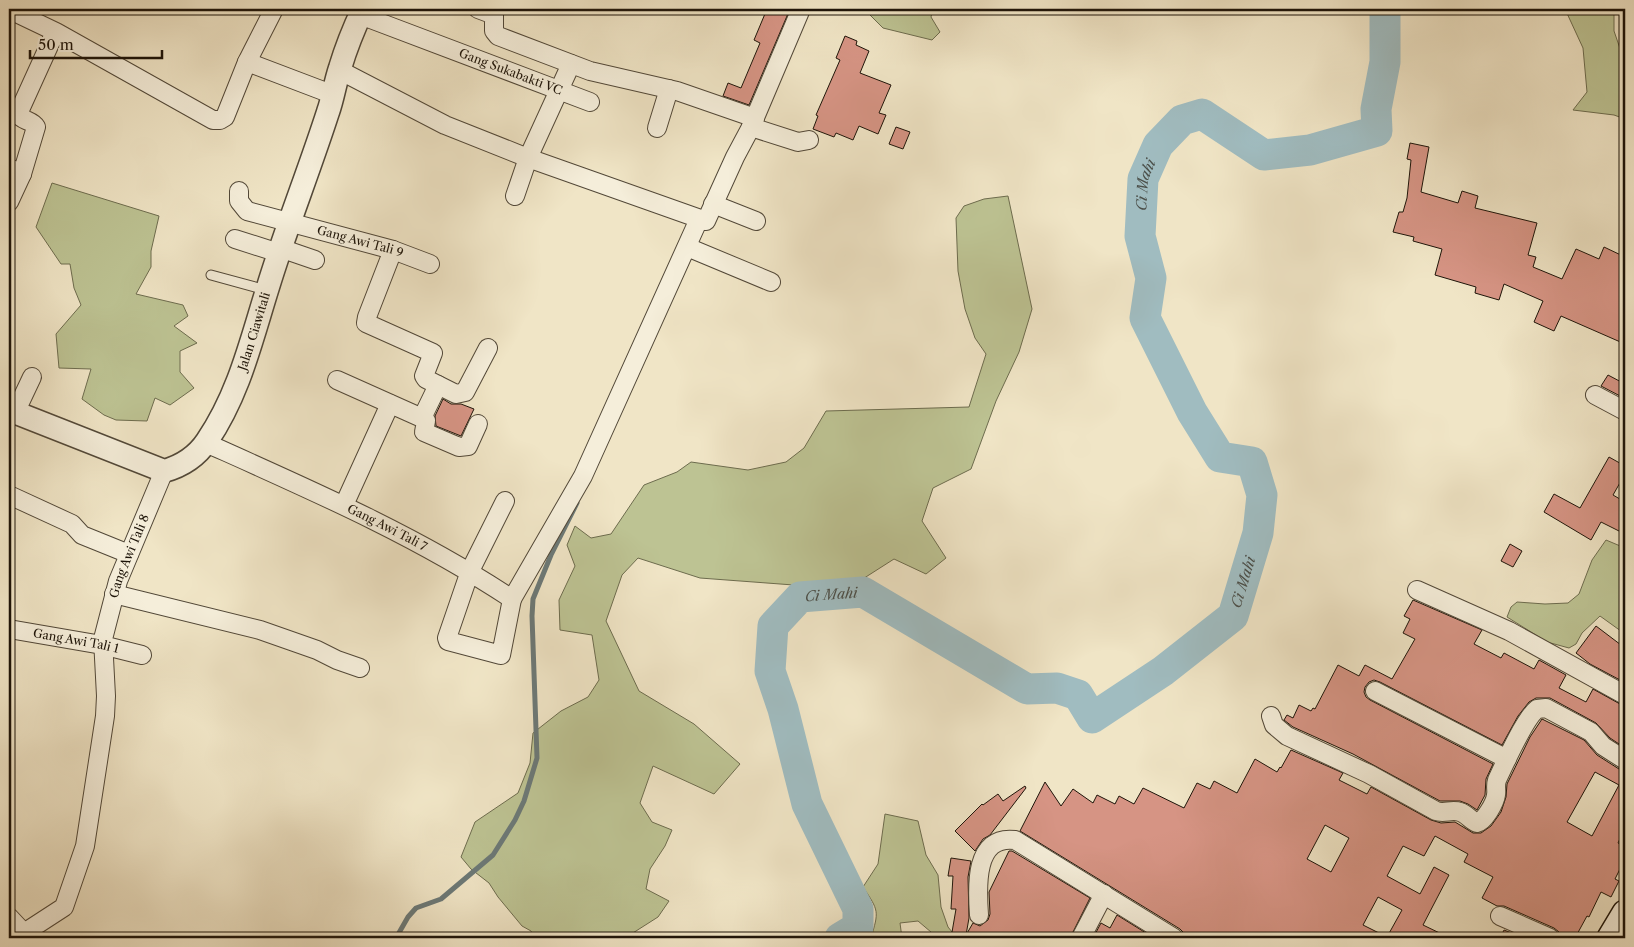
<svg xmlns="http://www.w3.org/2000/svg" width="1634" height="947" font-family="'Libre Caslon Text',serif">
<rect width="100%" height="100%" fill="#f0e5c6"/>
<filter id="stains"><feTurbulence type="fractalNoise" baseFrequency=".004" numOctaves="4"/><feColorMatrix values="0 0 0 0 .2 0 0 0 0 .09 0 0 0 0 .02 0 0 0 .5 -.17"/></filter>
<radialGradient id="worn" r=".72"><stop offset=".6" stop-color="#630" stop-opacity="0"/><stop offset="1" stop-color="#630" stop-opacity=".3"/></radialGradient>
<!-- green -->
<path fill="#bdc393" stroke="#6d6c4e" d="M864 9H933L931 17 940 32 932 40 883 28Z
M1565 9H1614V31L1625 63V119L1614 115 1573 110 1587 92 1583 48Z
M52 183 159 216 151 251V267L136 294 183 305 188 316 174 326 197 343 180 351V372L194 388 170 405 155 398 147 421 116 420 104 415 82 399 91 369 59 368 56 334 81 305 74 288 70 264H61L36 227Z
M1008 196 1032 309 1019 352 996 401 971 469 933 488 922 521 946 558 926 574 894 559 847 589 700 578 638 558 622 575 606 621 639 691 694 724 740 764 714 794 653 766 640 803 652 822 672 830 665 846 650 869 646 889 669 901 658 917 625 938H534L531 931 522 926 498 897 489 883 471 869 461 857 475 822 518 793 530 763 533 733 561 711 588 697 599 680 592 635 560 630 559 600 575 566 567 545 575 526 591 538 611 534 644 485 677 472 691 462 748 470 786 462 804 448 826 411 969 407 986 354 975 338 965 309 958 271 956 218 964 206 984 199Z
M1606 540 1625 548V634L1600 616 1582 633 1576 644 1569 648 1547 642 1507 617 1511 607 1517 602 1545 604 1568 603 1579 594 1592 560Z
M885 814 918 821 926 855 938 875 941 907 948 927 957 938H938L918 921 900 923 902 938H871C879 911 879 911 863 887L878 864Z"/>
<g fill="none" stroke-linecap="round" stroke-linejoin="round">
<!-- stream -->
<path stroke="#6c7977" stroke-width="5" d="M396 938 408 917 416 908 441 899 493 855 515 820 524 801 537 758 532 616 533 599 551 555 577 503"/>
<!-- river -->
<path stroke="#a0bcc0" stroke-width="31" id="s1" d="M840 938 858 927V909L807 804 783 709 770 671 773 626 800 597 863 592 1027 689 1057 688 1078 695 1092 718 1163 671 1233 616 1258 533 1262 495 1252 462 1220 457 1192 412 1145 318 1151 278 1140 236 1143 179 1158 145 1182 120 1202 114 1264 155 1310 150 1377 131 1376 109 1385 62V9"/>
</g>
<!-- building -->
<path fill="#d69484" stroke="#1d1409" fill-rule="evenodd" d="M767 9H790L749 105 723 96 728 83 741 88 760 43 754 40Z
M845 36 857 41 856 45 869 51 860 73 891 85 879 113 886 115 878 134 859 126 853 140 836 133 834 137 813 129 818 116 816 115 840 60 836 58Z
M896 127 910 132 903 149 889 144Z
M1410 143 1429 147 1421 192 1458 203 1462 191 1478 196 1475 208 1537 223 1528 255 1536 257 1533 267 1562 279 1576 249 1599 259 1604 247 1625 257V344L1561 316 1554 331 1534 322 1543 301 1504 284 1499 300 1475 293 1476 287 1435 275 1442 249 1413 241 1414 237 1393 232 1399 212H1403L1407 198 1411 160 1407 159Z
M1608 375 1625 384V390L1622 397 1601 386Z
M443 399 451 404H461L474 409 461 436 436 426 435 416Z
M1609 457 1625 466V474L1613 495 1625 502V534L1601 522 1591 540 1544 512 1554 494 1580 508Z
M1510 544 1522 551 1513 567 1501 561Z
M1413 600 1482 630 1474 644 1501 658 1504 653 1534 669 1539 660 1566 675 1559 688 1586 702 1593 689 1620 704 1625 706V718L1620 730 1625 733V748L1610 738 1596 723 1550 698H1536L1529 702 1518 716 1502 745 1380 682 1374 680 1369 682 1365 687 1364 692 1366 697 1370 700 1493 764 1486 779 1485 795 1477 810 1468 804 1460 801H1440L1353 754 1293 727 1284 720 1287 715 1293 718 1299 705 1311 711 1313 708 1315 709 1338 665 1359 676 1365 665 1392 679 1415 639 1403 633 1410 619 1404 616Z
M1596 626 1625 648V674L1620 680 1590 664 1576 653Z
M1542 719 1584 740 1597 755 1619 769 1625 771V828L1618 843 1625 847V859L1615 879 1619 881 1611 897 1601 892 1589 917 1587 916 1575 938H1560L1559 932 1554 928 1504 906H1497L1482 898 1493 877 1464 862 1468 854 1435 836 1424 856 1403 846 1387 876 1420 894 1434 867 1449 875 1423 925 1450 938H1185L1184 933 1180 929 1020 831 1045 782 1061 806 1073 789 1093 803 1097 795 1115 804 1119 796 1134 804 1143 788 1184 808 1197 783 1210 789 1214 781 1237 793 1255 759 1277 772 1280 767 1281 768 1291 750 1343 773 1339 780 1367 794 1371 787 1431 820 1441 823 1455 822 1473 833H1481L1491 826 1501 812 1506 797 1507 784 1530 737ZM1595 772 1619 785 1592 836 1567 822ZM1325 825 1349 838 1331 872 1307 859ZM1378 897 1402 910 1387 937 1363 925Z
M1025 786 1026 788 990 835 983 839 975 851 955 831 982 804 983 805 998 794 1003 801Z
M1009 851H1012L1090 898 1070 938H951L956 909H951L953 876H948L951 858 971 861 968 877 969 918 966 935 973 923 980 926 988 920 990 914 989 892Z
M1117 915 1154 938H1093L1101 923 1110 928Z
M1504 930 1524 938H1500Z"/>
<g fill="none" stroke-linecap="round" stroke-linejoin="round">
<!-- service casing -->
<g stroke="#524838" stroke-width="11">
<path id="service" d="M211 275 266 290"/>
</g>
<!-- minor casing -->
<g stroke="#524838" stroke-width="20">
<g id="minor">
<path d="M478 9 494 15V31L498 36 590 71 677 91 755 118"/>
<path d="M9 12 10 10 56 32 213 120H220L225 117 247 62 274 9"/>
<path id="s2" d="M360 15 590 102"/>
<path d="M247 62 334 95"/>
<path d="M339 70 445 125 528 158 706 221 735 157 751 127 801 9"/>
<path d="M751 127 798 142 809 140"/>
<path d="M657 128 669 89"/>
<path d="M9 168 22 174"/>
<path id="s3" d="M239 191V201L247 211 393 250 430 264"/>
<path d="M515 196 528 158 571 64"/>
<path d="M9 202 22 174 36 127C32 120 22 121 18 114L52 39"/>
<path d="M713 204 756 221"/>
<path d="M235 239 279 253"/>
<path d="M687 247 771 282"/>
<path d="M280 248 315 260"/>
<path d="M393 250 367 317 366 323 433 353 424 376 426 379 456 394 465 392 488 348"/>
<path d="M337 380 422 418 426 421 424 432 459 447 468 446 478 424"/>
<path d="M1595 395 1625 411"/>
<path d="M15 413 32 377"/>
<path d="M422 418 438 385"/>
<path id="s4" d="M206 443C311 490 417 536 512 599L501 655 448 641 447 638 470 571 505 501"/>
<path d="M9 495 72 524 82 535 129 554"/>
<path d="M344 505 390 404"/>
<path d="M1417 590 1509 631 1625 695"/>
<path d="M114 594 260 630 317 650 337 660 360 668"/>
<path d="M512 599 583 476 699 219"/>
<path id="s5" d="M9 629 102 645 142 655"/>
<path d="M1375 691 1507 759"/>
<path d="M1271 716 1274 725 1287 736 1369 774 1436 811C1444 814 1452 809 1460 812 1467 814 1471 821 1477 823 1484 822 1495 803 1496 795 1497 790 1495 786 1497 780 1504 765 1525 718 1537 709L1546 708 1591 732 1603 746 1625 760"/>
<path d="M979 915C977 887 974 835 1015 840L1174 938"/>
<path d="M1500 916 1550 938"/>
<path d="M9 917 24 933 26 938"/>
<path id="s6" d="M24 933 64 907 85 846 105 716 106 696 103 639 118 581 164 471"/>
<path d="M1081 938 1104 894"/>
</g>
</g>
<!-- tertiary casing -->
<g stroke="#524838" stroke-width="25">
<g id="tertiary">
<path id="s7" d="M9 410 164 471C182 466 197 456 207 441 239 394 251 341 268 287 286 228 309 171 328 112 333 98 335 83 340 68 346 48 354 28 363 9"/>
</g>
</g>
<!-- secondary casing -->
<g stroke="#1d1409" stroke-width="28">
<path id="secondary" d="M1610 938 1625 913"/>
</g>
<!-- service -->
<use href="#service" stroke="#f5eeda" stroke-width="9"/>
<!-- minor -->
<use href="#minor" stroke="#f5eeda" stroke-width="18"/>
<!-- tertiary -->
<use href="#tertiary" stroke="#f5eeda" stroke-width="22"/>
<!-- secondary -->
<use href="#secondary" stroke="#f5eeda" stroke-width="25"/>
</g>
<g text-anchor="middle" stroke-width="4.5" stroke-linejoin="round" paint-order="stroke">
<!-- street labels -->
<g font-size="12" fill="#1d1409" stroke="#f5eeda">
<text dy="4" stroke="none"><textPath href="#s2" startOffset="161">Gang Sukabakti VC</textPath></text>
<text dy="4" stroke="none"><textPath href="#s3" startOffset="140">Gang Awi Tali 9</textPath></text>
<text dy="4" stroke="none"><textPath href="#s7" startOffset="340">Jalan Ciawitali</textPath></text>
<text dy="4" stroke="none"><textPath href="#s4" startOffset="200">Gang Awi Tali 7</textPath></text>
<text dy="4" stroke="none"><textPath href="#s6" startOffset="408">Gang Awi Tali 8</textPath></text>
<text dy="4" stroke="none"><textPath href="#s5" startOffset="68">Gang Awi Tali 1</textPath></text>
</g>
<!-- water labels -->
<g font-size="14" font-style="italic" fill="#4b4f49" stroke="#f5eeda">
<text dy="5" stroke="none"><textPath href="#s1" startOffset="1371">Ci Mahi</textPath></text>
<text dy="5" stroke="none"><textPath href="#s1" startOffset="921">Ci Mahi</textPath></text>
<text dy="5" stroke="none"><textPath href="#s1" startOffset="410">Ci Mahi</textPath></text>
</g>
</g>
<!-- margin -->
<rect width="1634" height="947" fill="none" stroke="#f0e5c6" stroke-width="30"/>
<rect x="10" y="10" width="1614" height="927" fill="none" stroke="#1d1409" stroke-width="2.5"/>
<rect x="15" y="15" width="1604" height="917" fill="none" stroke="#1d1409"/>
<!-- scale -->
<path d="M30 50v8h132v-8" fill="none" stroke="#1d1409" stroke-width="2.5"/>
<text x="38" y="50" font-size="15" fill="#1d1409" stroke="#f5eeda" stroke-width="4" paint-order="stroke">50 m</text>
<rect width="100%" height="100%" filter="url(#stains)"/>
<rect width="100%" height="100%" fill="url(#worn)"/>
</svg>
